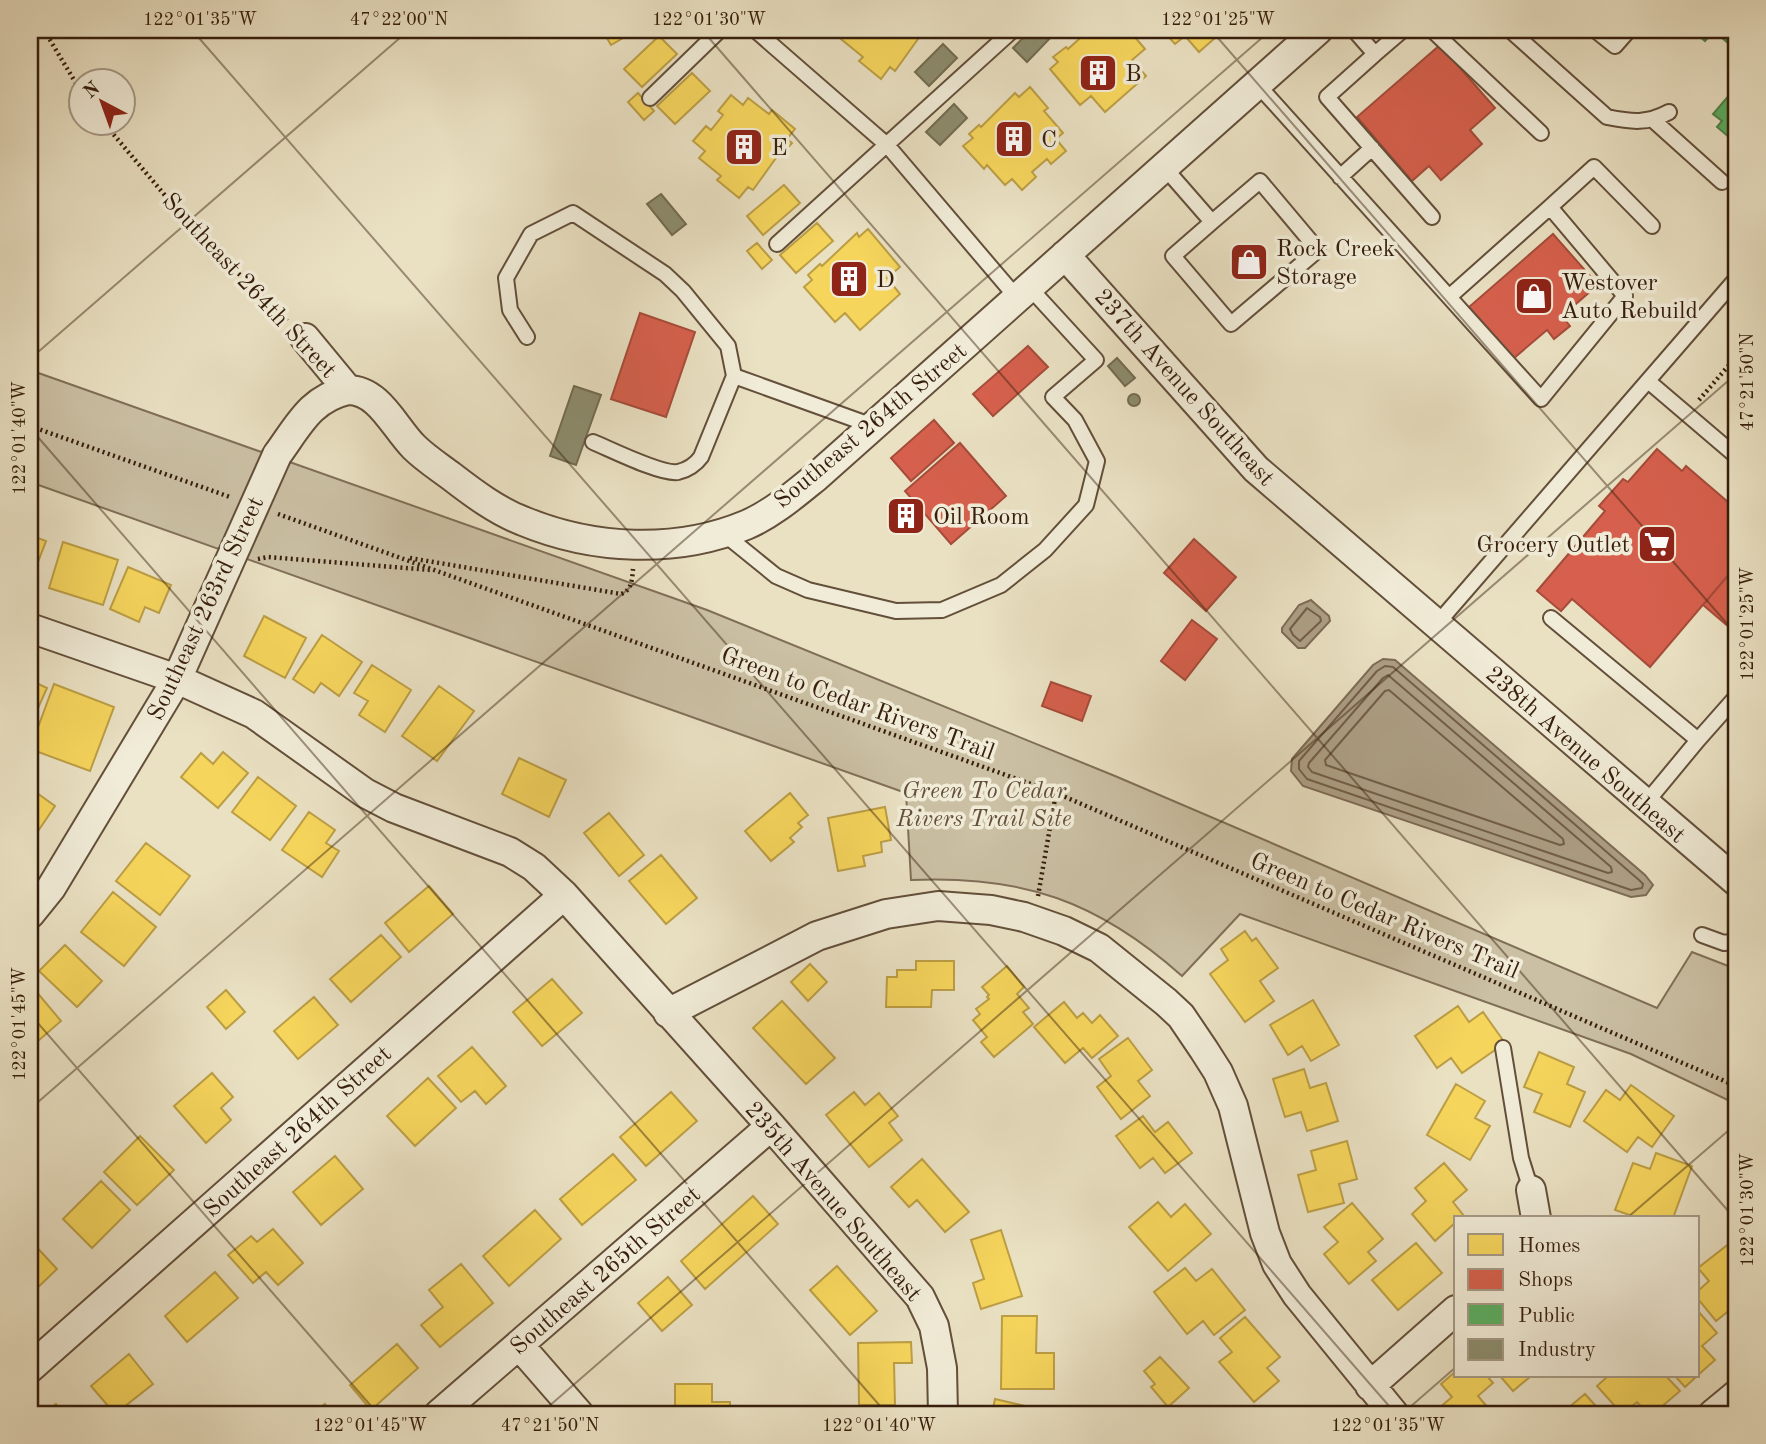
<svg xmlns="http://www.w3.org/2000/svg" width="1766" height="1444" font-family="'Old Standard TT',serif">
<rect width="100%" height="100%" fill="#eae1c3"/>
<filter id="stains"><feTurbulence type="fractalNoise" baseFrequency=".00286" numOctaves="4"/><feColorMatrix values="0 0 0 0 .2 0 0 0 0 .09 0 0 0 0 .02 0 0 0 .5 -.17"/></filter>
<radialGradient id="worn" r=".72"><stop offset=".6" stop-color="#630" stop-opacity="0"/><stop offset="1" stop-color="#630" stop-opacity=".3"/></radialGradient>
<!-- green -->
<path fill="#cbc0a4" stroke="#806f58" stroke-width="2" d="M30 370 707 610 1115 776 1657 1008 1692 952 1736 969V1104L1631 1054 1240 914 1182 976C1098 901 1022 875 911 880L906 793 30 482Z"/>
<!-- water -->
<path fill="#ad9f85" stroke="#7d6b55" stroke-width="2" d="M1311 600 1329 616 1330 621 1305 648H1298L1282 632V628L1299 605Z
M1383 659 1395 660 1645 875 1653 885 1646 895 1631 897 1303 786 1291 771 1292 759 1373 665Z"/>
<!-- homes -->
<path fill="#f6d55c" stroke="#bc9e44" stroke-width="2" d="M602 30H637L611 45Z
M845 30H929L925 34 923 32 895 71 890 67 881 79 859 61 863 57 841 39 847 32Z
M1089 30H1129L1145 49 1132 60 1146 76 1105 112 1091 96 1080 105 1050 69 1058 62 1053 57 1066 47 1068 49Z
M1162 30H1224L1199 52 1185 36 1175 44Z
M659 36 677 54 642 87 624 69Z
M692 73 710 91 675 124 657 106Z
M1030 87 1048 108 1044 111 1063 133 1056 139 1066 151 1051 164 1047 159 1032 172 1036 177 1022 190 1012 179 1005 185 987 165 984 169 963 146 973 138 969 134 979 125 981 127 1015 93 1019 97Z
M638 93 654 111 644 120 628 102Z
M731 95 743 105 748 98 769 114 772 110 795 129 787 139 792 143 783 153 781 151 753 190 748 187 739 198 717 180 721 176 699 158 705 151 693 141 706 126 711 130 723 115 718 111Z
M784 185 800 203 763 235 747 216Z
M817 223 833 241 796 273 780 255Z
M868 229 900 267 887 278 900 294 860 330 845 313 835 322 804 287 812 280 808 275 820 264 822 266 857 233 859 237Z
M757 243 772 260 762 269 747 251Z
M30 535 46 541 35 570 30 568Z
M63 542 118 560 103 605 49 588Z
M128 567 171 585 159 613 145 607 139 622 110 609Z
M264 616 306 638 285 678 244 656Z
M322 635 362 662 339 696 321 683 314 693 293 679Z
M372 665 411 690 385 732 359 715 368 701 354 693Z
M30 680 47 688 30 726Z
M54 684 114 707 90 771 30 749Z
M439 686 474 711 437 761 402 736Z
M223 752 248 773 218 808 181 777 201 753 213 764Z
M519 758 566 780 549 817 502 794Z
M258 777 296 806 270 840 232 812Z
M30 788 55 806 30 843Z
M790 793 808 815 798 823 802 827 790 838 794 842 771 861 745 831Z
M885 807 891 840 881 842 882 852 863 856 865 866 838 871 828 818Z
M309 812 335 830 326 843 339 851 322 877 282 850Z
M609 813 644 855 619 876 584 833Z
M146 843 190 876 160 915 116 881Z
M661 855 697 898 666 924 629 881Z
M429 886 453 914 409 952 385 923Z
M113 892 156 927 124 966 81 932Z
M1245 931 1252 941 1256 938 1278 968 1260 981 1274 1001 1245 1022 1210 974 1228 960 1221 949Z
M381 935 401 957 351 1002 330 979Z
M65 945 102 981 77 1007 39 971Z
M916 961H954V990H932L931 1007H886L887 977H897V970H916Z
M810 964 827 982 808 1001 791 982Z
M1007 966 1024 987 1017 994 1029 1008 1023 1012 1033 1024 994 1057 981 1042 987 1037 973 1020 980 1014 976 1009 989 999 987 997 989 995 982 987Z
M552 979 582 1013 542 1046 513 1012Z
M30 984 61 1021 30 1048Z
M226 990 245 1012 226 1029 207 1007Z
M314 997 338 1025 298 1059 274 1031Z
M1313 1000 1339 1045 1311 1061 1302 1046 1288 1055 1270 1025Z
M782 1001 835 1058 806 1084 753 1028Z
M1064 1002 1077 1018 1083 1013 1092 1023 1100 1015 1118 1036 1092 1058 1083 1048 1065 1063 1034 1027Z
M1458 1006 1469 1022 1483 1012 1505 1043 1462 1073 1451 1058 1437 1068 1415 1036Z
M1128 1038 1152 1070 1138 1081 1150 1096 1121 1119 1097 1087 1111 1076 1099 1059Z
M472 1047 506 1086 486 1104 475 1091 461 1102 438 1076Z
M1539 1052 1574 1067 1567 1084 1585 1092 1570 1127 1534 1112 1542 1094 1524 1087Z
M1304 1069 1310 1088 1326 1083 1338 1121 1307 1131 1301 1112 1285 1117 1273 1079Z
M212 1073 233 1097 221 1108 231 1120 206 1143 174 1106Z
M428 1078 456 1108 415 1146 387 1116Z
M1456 1084 1485 1101 1475 1118 1490 1126 1470 1160 1427 1135Z
M1631 1085 1674 1116 1652 1147 1638 1137 1627 1152 1584 1121 1606 1090 1620 1100Z
M671 1092 697 1121 646 1166 620 1137Z
M854 1092 865 1105 879 1093 898 1116 889 1123 902 1140 869 1167 826 1115Z
M1143 1116 1155 1132 1168 1122 1192 1153 1165 1173 1153 1158 1140 1168 1116 1136Z
M140 1136 174 1170 137 1205 104 1172Z
M1347 1141 1357 1179 1339 1184 1344 1203 1308 1212 1298 1175 1316 1170 1311 1151Z
M1656 1153 1692 1166 1673 1218H1638L1615 1210 1633 1163 1650 1169Z
M613 1154 636 1180 582 1225 560 1199Z
M335 1156 363 1189 321 1225 293 1192Z
M922 1159 969 1212 945 1232 917 1200 909 1207 891 1187Z
M1444 1163 1467 1190 1453 1202 1464 1216 1456 1218V1222L1435 1241 1412 1214 1426 1201 1415 1188Z
M101 1181 130 1210 92 1248 63 1219Z
M753 1196 778 1224 705 1289 681 1261Z
M1158 1202 1171 1217 1185 1204 1211 1234 1168 1271 1129 1227Z
M1352 1203 1383 1239 1368 1252 1376 1261 1349 1284 1324 1254 1338 1242 1324 1227Z
M535 1210 561 1239 509 1286 483 1256Z
M273 1229 303 1263 278 1285 266 1272 253 1283 228 1255 251 1236 257 1242Z
M1001 1230 1022 1296 981 1309 973 1283 984 1279 971 1240Z
M30 1240 57 1269 30 1295Z
M1416 1243 1442 1273 1398 1310 1372 1280Z
M1730 1243 1736 1250V1305L1716 1321 1698 1299V1291L1709 1281 1698 1268Z
M461 1264 493 1303 440 1347 421 1325 443 1307 429 1290Z
M837 1266 877 1311 850 1335 810 1290Z
M1185 1268 1196 1281 1212 1269 1245 1310 1214 1335 1203 1321 1187 1334 1154 1292Z
M215 1272 238 1298 187 1342 165 1316Z
M668 1277 692 1305 662 1331 638 1303Z
M1698 1311 1717 1333 1702 1346 1715 1360 1698 1375Z
M1002 1316H1037L1036 1353H1054V1389H1001Z
M1245 1317 1280 1357 1267 1368 1279 1381 1254 1402 1219 1362 1232 1352 1220 1338Z
M911 1342 912 1363H894L895 1405H859L858 1343Z
M397 1344 418 1368 371 1410 350 1385Z
M129 1354 153 1384 115 1414 91 1386Z
M1160 1357 1189 1388 1168 1407 1151 1387 1155 1384 1144 1371Z
M1456 1371V1376H1487L1493 1383 1478 1396 1489 1409 1483 1414H1440L1437 1410 1452 1397 1441 1384Z
M1500 1376H1531L1513 1391Z
M1608 1376H1666L1680 1391 1653 1414H1648L1637 1402 1622 1414 1597 1386Z
M1675 1376H1697L1685 1387Z
M675 1384H712V1402H730V1414L675 1413Z
M1585 1394 1603 1414H1561Z
M995 1399 1025 1406 1023 1414H992Z
M56 1404 64 1414H44Z
M325 1404 333 1414H312Z"/>
<!-- shops -->
<path fill="#d6604d" stroke="#a64c3a" stroke-width="2" d="M1440 45 1495 108 1470 130 1482 144 1441 180 1429 166 1412 181 1357 117Z
M1553 234 1598 285 1562 316 1570 326 1554 339 1547 330 1514 358 1469 307Z
M640 313 695 332 666 417 611 399Z
M1028 346 1048 367 993 416 973 394Z
M934 420 954 443 911 481 891 458Z
M960 443 1006 496 951 544 905 491Z
M1657 449 1682 471 1686 466 1736 509 1734 519 1736 521V566L1650 667 1572 599 1561 611 1537 591 1605 511 1599 506 1623 479 1628 482Z
M1194 539 1236 577 1206 611 1164 573Z
M1736 566V633L1703 605Z
M1192 620 1217 639 1185 680 1161 661Z
M1051 682 1091 696 1082 721 1042 706Z"/>
<!-- public -->
<path fill="#5aae61" stroke="#4f8348" stroke-width="2" d="M1692 30H1736V50L1714 31 1705 41Z
M1736 87V143L1717 127 1722 121 1713 114Z"/>
<!-- industry -->
<path fill="#8c8c6e" stroke="#726b51" stroke-width="2" d="M1031 30H1050L1054 34 1027 62 1013 48Z
M943 44 957 58 929 86 915 72Z
M954 104 967 118 940 145 926 132Z
M661 194 686 224 672 235 647 204Z
M1117 358 1135 378 1125 386 1108 366Z
M574 386 601 395 576 465 550 456Z
M1128 400a6 6 0 1 1 12 0a6 6 0 1 1-12 0Z
M905 504 918 518 907 528 895 514Z"/>
<g fill="none" stroke-linecap="round" stroke-linejoin="round">
<!-- shore -->
<path stroke="#725e48" stroke-width="2" d="M1307 608 1320 617 1321 621 1300 641 1293 635 1290 629Z
M1385 666 1393 667 1639 880 1643 884 1642 888 1631 890 1307 779 1299 769V761L1377 671Z
M1388 675 1611 867 1612 872 1608 873 1312 772 1308 767 1309 763 1383 678Z
M1389 690 1563 839 1564 844 1560 845 1326 765 1325 760 1385 691Z"/>
<!-- lane casing -->
<g stroke="#634f3a" stroke-width="18">
<path id="lane" d="M755 30 887 145 1017 298
M1354 30 1375 54 1327 97 1432 217
M1432 30 1541 133
M1510 30 1607 117C1632 122 1647 124 1669 112
M1595 30 1615 46 1629 30
M1375 54 1403 30
M1257 84 1541 399 1625 296 1550 207 1449 297
M650 98 720 30
M1653 120 1722 182
M1164 167 1212 222 1173 256 1231 324 1318 250 1260 181 1212 222
M1340 177 1372 148
M1550 207 1594 167 1652 226
M777 244 1013 30
M527 337 510 310 506 278 531 234 573 213 665 274 683 291 728 346 734 376
M1648 381 1736 456
M593 442C610 449 662 475 678 472 687 470 696 464 701 457L734 376 873 426
M723 533 776 576 808 590 896 611 942 610 1001 585 1045 550 1086 505 1097 461 1075 420 1053 397 1096 360 1029 287
M1551 618 1698 740 1645 804
M1436 625 1736 279
M1698 740 1736 697
M1702 935 1724 943 1736 941
M1503 1048 1521 1158 1531 1190"/>
</g>
<!-- street casing -->
<g stroke="#634f3a" stroke-width="32">
<path id="street" d="M1065 255 1256 469 1736 881
M305 338 348 390C379 390 394 427 414 447 425 458 439 467 451 476 473 493 497 511 523 521 593 550 676 554 746 525 772 514 795 494 816 477L1318 30
M277 455C299 425 310 399 348 390
M30 628 177 679 254 714 365 793 394 808 510 852 534 867 564 895 771 1126 920 1297 934 1326 942 1368 943 1414
M30 914 51 888 177 679 227 567
M668 1013 817 936 886 914 938 906 991 910 1024 917 1064 931 1099 948 1166 1002 1181 1016 1204 1050 1218 1072 1233 1106 1265 1233 1277 1264 1297 1295 1394 1414
M1531 1190 1536 1218
M519 1345 579 1414
M30 1368 564 895
M1370 1386 1456 1310
M439 1414 771 1126
M1713 1414 1736 1395"/>
</g>
<!-- path -->
<path stroke="#361e0c" stroke-width="4.5" stroke-dasharray="2 3.5" stroke-linecap="butt" d="M44 30 80 90
M103 122 196 232 287 321
M1699 400 1736 357
M30 426 230 497
M278 514 1056 793 1736 1086
M410 558 621 594C632 590 632 580 633 569
M258 559 268 557 431 570
M1038 896 1056 793"/>
<!-- lane -->
<use href="#lane" stroke="#f1ecd8" stroke-width="14"/>
<!-- street -->
<use href="#street" stroke="#f1ecd8" stroke-width="28"/>
<!-- street-bridge casing -->
<g stroke="#634f3a" stroke-width="32" stroke-linecap="butt">
<path id="street-bridge" d="M227 567 277 455"/>
</g>
<!-- street-bridge -->
<use href="#street-bridge" stroke="#f1ecd8" stroke-width="28"/>
</g>
<!-- ticks -->
<path fill="none" stroke="#361e0c" stroke-width="2" stroke-opacity="0.45" d="M192 30 1396 1414M702 30 1736 1220M1211 30 1736 634M1720 30 1736 49M30 359 409 30M30 428 887 1414M30 1014 378 1414M30 1109 1271 30M1627 1218 1736 1124M540 1414 1736 374M1402 1414 1456 1367"/>
<!-- icons -->
<defs>
<g id="building-square" transform="scale(2.0125)"><rect x="-9" y="-9" width="18" height="18" rx="4" fill="#8f2418" stroke="#f1ecd8"/><path d="M-4-6H4V6H1V3H-1V6H-4ZM-2.5-4.3h1.7v1.8h-1.7ZM.8-4.3h1.7v1.8H.8ZM-2.5-1h1.7V.8h-1.7ZM.8-1h1.7V.8H.8Z" fill="#fff"/></g>
<g id="shop-square" transform="scale(2.0125)"><rect x="-9" y="-9" width="18" height="18" rx="4" fill="#8f2418" stroke="#f1ecd8"/><path d="M-5-2.5h2.3a2.7 3.5 0 0 1 5.4 0H5L5.5 6h-11ZM-1.5-2.5h3a1.5 2.3 0 0 0-3 0Z" fill="#fff"/></g>
<g id="supermarket-square" transform="scale(2.0125)"><rect x="-9" y="-9" width="18" height="18" rx="4" fill="#8f2418" stroke="#f1ecd8"/><path d="M-6-5.5h2.5l.6 2H6L4.5 2H-2.5L-4.4-4H-6ZM-1.5 3.2a1.3 1.3 0 1 0 .1 0ZM3 3.2a1.3 1.3 0 1 0 .1 0Z" fill="#fff"/></g>
</defs>
<g fill-rule="evenodd">
<use href="#building-square" x="1098" y="73"/>
<use href="#building-square" x="1014" y="139"/>
<use href="#building-square" x="744" y="147"/>
<use href="#shop-square" x="1249" y="262"/>
<use href="#building-square" x="849" y="279"/>
<use href="#shop-square" x="1534" y="296"/>
<use href="#building-square" x="906" y="516"/>
<use href="#supermarket-square" x="1657" y="544"/>
</g>
<g text-anchor="middle" stroke-width="7" stroke-linejoin="round" paint-order="stroke">
<!-- poi labels -->
<g font-size="24" fill="#361e0c" stroke="#f1ecd8" text-anchor="start">
<text x="1125" y="81">B</text>
<text x="1041" y="147">C</text>
<text x="771" y="155">E</text>
<text x="1276" y="256">Rock Creek<tspan x="1276" dy="28">Storage</tspan></text>
<text x="876" y="287">D</text>
<text x="1561" y="290">Westover<tspan x="1561" dy="28">Auto Rebuild</tspan></text>
<text x="933" y="524">Oil Room</text>
<text x="1630" y="552" text-anchor="end">Grocery Outlet</text>
</g>
<!-- street labels -->
<g font-size="24" fill="#361e0c" stroke="#f1ecd8">
<text transform="translate(250 285) rotate(47)" y="8">Southeast 264th Street</text>
<text transform="translate(1185 387) rotate(48)" y="8">237th Avenue Southeast</text>
<text transform="translate(870 425) rotate(-40)" y="8">Southeast 264th Street</text>
<text transform="translate(205 608) rotate(-65)" y="8">Southeast 263rd Street</text>
<text transform="translate(858 703) rotate(20)" y="8">Green to Cedar Rivers Trail</text>
<text transform="translate(1586 754) rotate(41)" y="8">238th Avenue Southeast</text>
<text transform="translate(1385 915) rotate(23)" y="8">Green to Cedar Rivers Trail</text>
<text transform="translate(297 1131) rotate(-42)" y="8">Southeast 264th Street</text>
<text transform="translate(834 1201) rotate(49)" y="8">235th Avenue Southeast</text>
<text transform="translate(605 1270) rotate(-41)" y="8">Southeast 265th Street</text>
</g>
<!-- park labels -->
<g font-size="24" font-style="italic" fill="#634f3a" stroke="#f1ecd8">
<text x="984" y="798">Green To Cedar<tspan x="984" dy="28">Rivers Trail Site</tspan></text>
</g>
</g>
<!-- margin -->
<rect width="1766" height="1444" fill="none" stroke="#eae1c3" stroke-width="77"/>
<!-- legend -->
<rect x="1454" y="1216" width="245" height="161" fill="#f1ecd8" stroke="#a69a86" stroke-width="2"/>
<rect x="1468" y="1234" width="35" height="21" fill="#f6d55c" stroke="#a69a86" stroke-width="2"/>
<text x="1518" y="1252" font-size="21" fill="#361e0c">Homes</text>
<rect x="1468" y="1269" width="35" height="21" fill="#d6604d" stroke="#a69a86" stroke-width="2"/>
<text x="1518" y="1286" font-size="21" fill="#361e0c">Shops</text>
<rect x="1468" y="1304" width="35" height="21" fill="#5aae61" stroke="#a69a86" stroke-width="2"/>
<text x="1518" y="1322" font-size="21" fill="#361e0c">Public</text>
<rect x="1468" y="1339" width="35" height="21" fill="#8c8c6e" stroke="#a69a86" stroke-width="2"/>
<text x="1518" y="1356" font-size="21" fill="#361e0c">Industry</text>
<!-- north arrow -->
<g transform="translate(102 102) rotate(319)"><circle r="33" fill="#f1ecd8" stroke="#a69a86" stroke-width="2"/>
<path d="M0-5L12 26L0 18L-12 26Z" fill="#8f2418"/>
<text y="-10" font-size="19" font-weight="bold" text-anchor="middle" fill="#361e0c">N</text>
</g>
<rect x="38" y="38" width="1690" height="1368" fill="none" stroke="#361e0c" stroke-width="2.5"/>
<g font-size="18" text-anchor="middle" fill="#361e0c">
<text x="200" y="25">122°01'35"W</text>
<text x="399" y="25">47°22'00"N</text>
<text x="709" y="25">122°01'30"W</text>
<text x="1218" y="25">122°01'25"W</text>
<text transform="translate(1747 382) rotate(-90)" y="6">47°21'50"N</text>
<text transform="translate(19 438) rotate(-90)" y="6">122°01'40"W</text>
<text transform="translate(1747 624) rotate(-90)" y="6">122°01'25"W</text>
<text transform="translate(19 1024) rotate(-90)" y="6">122°01'45"W</text>
<text transform="translate(1747 1210) rotate(-90)" y="6">122°01'30"W</text>
<text x="370" y="1431">122°01'45"W</text>
<text x="550" y="1431">47°21'50"N</text>
<text x="879" y="1431">122°01'40"W</text>
<text x="1388" y="1431">122°01'35"W</text>
</g>
<rect width="100%" height="100%" filter="url(#stains)"/>
<rect width="100%" height="100%" fill="url(#worn)"/>
</svg>
